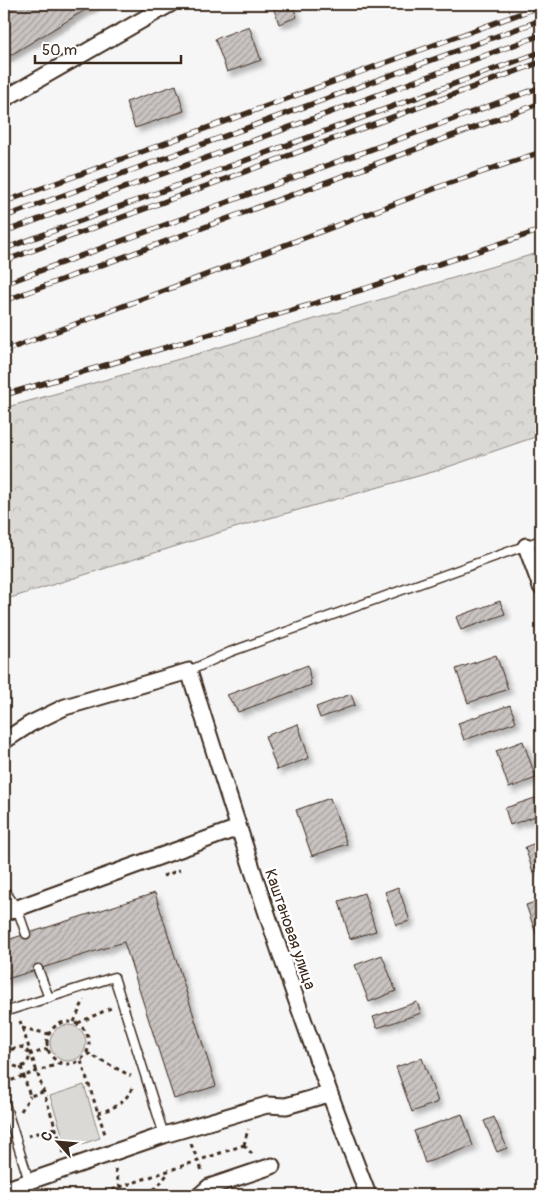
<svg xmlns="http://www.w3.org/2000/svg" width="545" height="1199" font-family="Pangolin,sans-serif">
<defs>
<pattern id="forest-crowns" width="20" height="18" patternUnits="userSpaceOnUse" patternTransform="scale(1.25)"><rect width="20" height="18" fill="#dbd9d6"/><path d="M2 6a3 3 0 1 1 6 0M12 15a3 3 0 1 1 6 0" fill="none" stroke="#bdbab7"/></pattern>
<pattern id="building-hatch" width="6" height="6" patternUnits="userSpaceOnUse" patternTransform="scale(1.25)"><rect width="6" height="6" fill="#c9c3c1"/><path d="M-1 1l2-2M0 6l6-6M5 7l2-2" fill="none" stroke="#a49f9c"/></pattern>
<filter id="shadow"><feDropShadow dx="4.5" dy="4.5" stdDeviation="2.5" flood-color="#0004"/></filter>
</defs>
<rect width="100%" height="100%" fill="#f7f6f6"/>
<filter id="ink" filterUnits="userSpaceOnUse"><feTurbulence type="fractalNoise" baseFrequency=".02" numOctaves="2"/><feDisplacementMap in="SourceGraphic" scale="10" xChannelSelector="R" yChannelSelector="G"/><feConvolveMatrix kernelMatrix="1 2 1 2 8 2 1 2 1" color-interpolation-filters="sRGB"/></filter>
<g filter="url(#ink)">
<!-- built -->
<path fill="#e9e7e6" d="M4 4H112L4 67Z"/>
<!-- green -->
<path fill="#dbd9d6" stroke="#8b827a" d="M50 1043a18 18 0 1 1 36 0a18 18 0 1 1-36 0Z
M84 1085 100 1138 67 1149 50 1096Z"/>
<!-- forest -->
<path fill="url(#forest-crowns)" stroke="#8b827a" d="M541 252V435L436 471 231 529 4 600V408L183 358Z"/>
<!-- building -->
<path fill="url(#building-hatch)" stroke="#3b2a1e" filter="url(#shadow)" d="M4 4H95L4 59Z
M272 4H292L297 17 279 24Z
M249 26 261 60 227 72 215 39Z
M176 85 184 111 135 128 126 102Z
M500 601 505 614 461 630 456 617Z
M496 655 508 689 468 703 456 669Z
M308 665 311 685 238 712 227 695Z
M351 694 355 705 320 718 316 707Z
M510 705 516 722 464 740 458 723Z
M298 724 309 758 277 770 265 736Z
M523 741 536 778 509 788 496 751Z
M541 796V814L510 825 505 808Z
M330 798 347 844 312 856 296 810Z
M541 841V869L533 872 525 847Z
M398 887 410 921 396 925 385 892Z
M155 893 216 1086 174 1099 124 942 4 980V941Z
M364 893 376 931 350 939 339 901Z
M541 900V941L539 942 526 905Z
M382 955 396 991 369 1002 355 965Z
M417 1002 421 1013 377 1028 373 1017Z
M422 1058 438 1102 412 1112 396 1067Z
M462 1114 473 1146 425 1163 414 1131Z
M494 1117 507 1148 497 1152 484 1121Z"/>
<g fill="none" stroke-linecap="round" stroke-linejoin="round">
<!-- lane casing -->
<g stroke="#3b2a1e" stroke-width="11">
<path id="lane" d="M189 671 230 652 541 540
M4 890 17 908 26 934
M38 969 49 998
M4 1012 114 977 164 1135
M4 1101 29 1181"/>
</g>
<!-- street casing -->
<g stroke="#3b2a1e" stroke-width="19">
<path id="street" d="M4 99 170 4
M526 546 541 587
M4 741 30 724 65 707 189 671C244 847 301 1023 368 1195
M4 913 238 828
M4 1190 164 1135 267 1105 286 1106 328 1094
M200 1195 209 1187 272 1166"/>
</g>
<!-- path -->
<path stroke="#3b2a1e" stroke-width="3" stroke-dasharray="4 4" stroke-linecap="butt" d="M163 876 180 870
M20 1021 64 1153
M47 1043a21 21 0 1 1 42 0a21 21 0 1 1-42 0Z
M74 1022 84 1000
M78 1023 111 1008
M22 1028 49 1034
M4 1044 13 1050
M9 1057a10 10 0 1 1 20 0a10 10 0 1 1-20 0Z
M87 1053 131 1076
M29 1055 48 1049
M81 1061 106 1137
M21 1067 30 1096 43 1092
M4 1083 61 1063
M21 1111 30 1096
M98 1113C114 1109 127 1101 134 1085
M28 1136 55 1128
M191 1144 203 1173
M244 1145 248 1129
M244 1145 254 1156
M115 1169 122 1195
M97 1195 244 1145
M147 1195 159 1185 169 1172"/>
<!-- lane -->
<use href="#lane" stroke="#fff" stroke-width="8"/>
<!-- street -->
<use href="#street" stroke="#fff" stroke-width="15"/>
<!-- rail casing -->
<g stroke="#3b2a1e" stroke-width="5.5">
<path id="rail" d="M4 202 541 6
M4 217 541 20
M4 232 541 35
M4 249 541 52
M4 261 541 62
M4 284 541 87
M4 301 541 103
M4 351 447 184 541 152
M4 395 364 289 541 230"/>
</g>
<!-- rail -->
<use href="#rail" stroke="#fff" stroke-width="4" stroke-dasharray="11" stroke-linecap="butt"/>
</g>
</g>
<g text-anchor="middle" stroke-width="5" stroke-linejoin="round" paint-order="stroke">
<!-- street labels -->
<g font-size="16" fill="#3b2a1e" stroke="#fff">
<text transform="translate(291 929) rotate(71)" y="6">Каштановая улица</text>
</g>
</g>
<!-- margin -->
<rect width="545" height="1199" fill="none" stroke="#fff" stroke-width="20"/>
<rect x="10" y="10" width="525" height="1179" fill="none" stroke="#3b2a1e" stroke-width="2" filter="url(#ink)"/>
<!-- north arrow -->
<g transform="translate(58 1142) rotate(297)" stroke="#ffffff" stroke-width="4" paint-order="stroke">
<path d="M0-4L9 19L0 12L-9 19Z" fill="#3b2a1e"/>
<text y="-8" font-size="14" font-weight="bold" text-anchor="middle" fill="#3b2a1e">С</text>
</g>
<!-- scale -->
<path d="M35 55v8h146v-8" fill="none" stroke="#3b2a1e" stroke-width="2.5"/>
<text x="42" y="55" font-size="15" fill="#3b2a1e" stroke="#ffffff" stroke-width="4" paint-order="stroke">50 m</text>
</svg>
